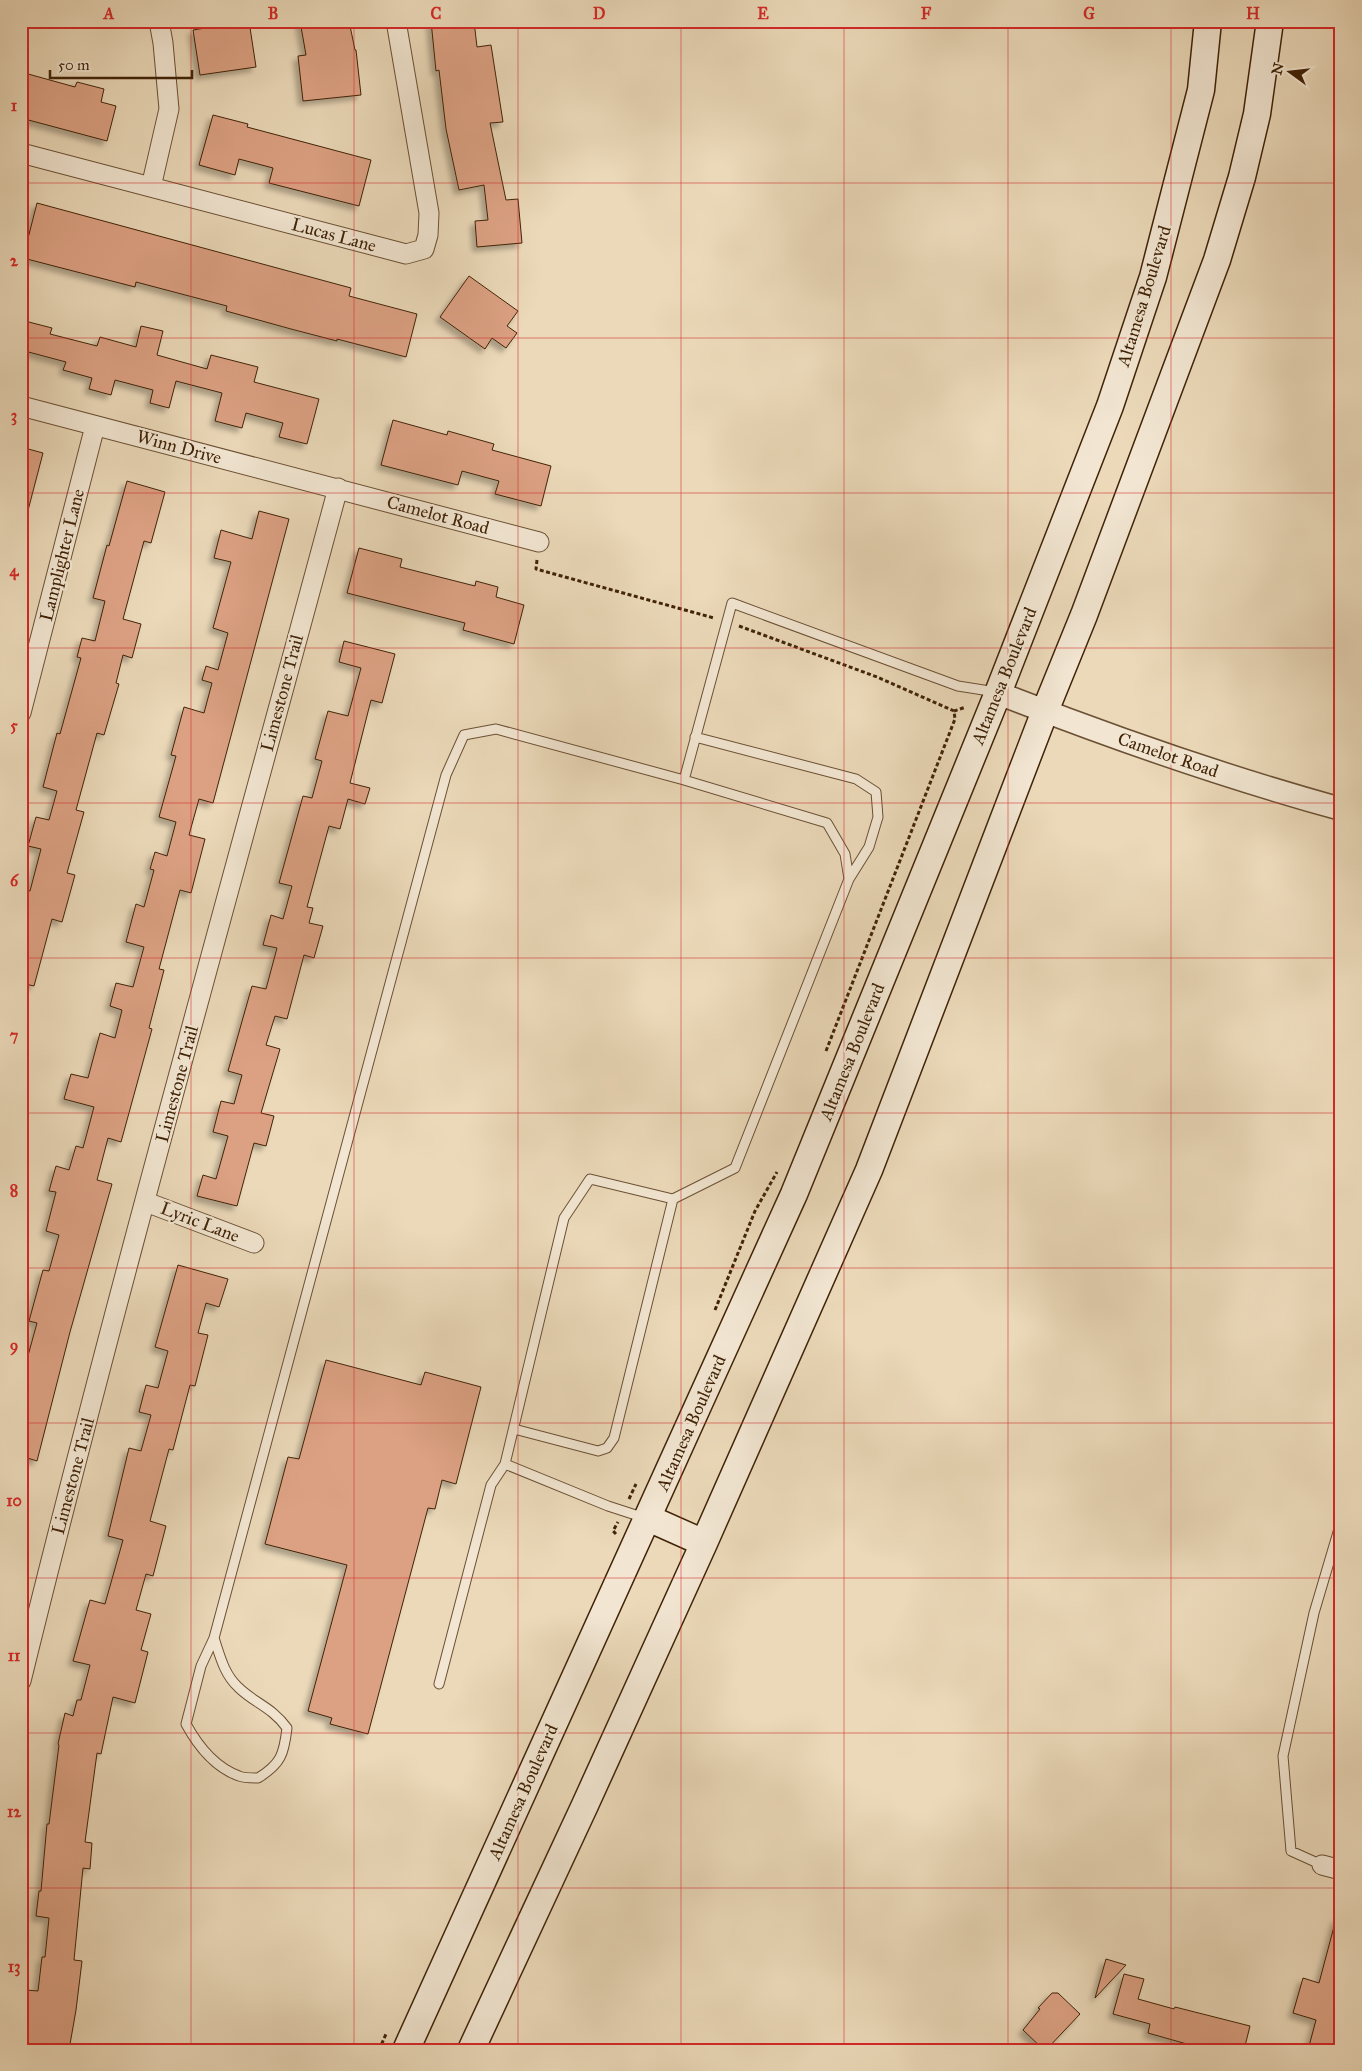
<svg xmlns="http://www.w3.org/2000/svg" width="1362" height="2071" font-family="'IM FELL Great Primer',serif">
<defs>
<filter id="shadow"><feDropShadow dx="-4.5" dy="4.5" stdDeviation="2.5" flood-color="#0004"/></filter>
</defs>
<rect width="100%" height="100%" fill="#ebd9b9"/>
<filter id="stains"><feTurbulence type="fractalNoise" baseFrequency=".004" numOctaves="4"/><feColorMatrix values="0 0 0 0 .2 0 0 0 0 .09 0 0 0 0 .02 0 0 0 .5 -.17"/></filter>
<radialGradient id="worn" r=".72"><stop offset=".6" stop-color="#630" stop-opacity="0"/><stop offset="1" stop-color="#630" stop-opacity=".3"/></radialGradient>
<!-- building -->
<path fill="#dca183" stroke="#402307" filter="url(#shadow)" d="M249 21 256 67 200 75 193 30Z
M300 21H349L355 50H356L361 95 303 101 298 56 306 55Z
M431 21H474L477 47 491 45 503 122 490 123 506 200 518 199 522 243 477 247 475 221 488 220 484 185 459 190 446 129 439 70 436 71Z
M21 72 75 87 77 82 104 89 101 102 116 106 107 141 21 118 25 104 21 103Z
M213 115 248 124 247 127 371 160 359 206 269 183 273 168 239 159 235 175 199 165Z
M37 203 351 288 349 296 417 314 406 357 337 339V341L291 329 226 311 227 306 136 282 135 287 23 258Z
M469 276 518 311 507 326 517 333 506 348 492 338 485 349 440 317Z
M21 320 52 328 50 334 97 346 100 337 136 347 141 326 163 331 157 355 207 369 211 355 258 367 254 382 319 399 307 444 279 437 283 423 246 413 242 428 215 421 222 393 176 381 169 408 150 403 153 390 115 380 111 395 89 389 92 378 63 370 66 362 21 350Z
M393 420 447 435 448 431 494 444 492 450 551 466 541 506 495 494 499 481 462 471 458 485 381 465Z
M21 447 43 453 26 518 21 517Z
M127 481 165 492 151 543 144 541 123 619 141 624 132 658 123 655 116 683 119 684 104 735 97 733 76 810 84 812 67 873 75 875 62 922 52 919 34 986 21 983V889L30 891 41 849 28 846 36 817 49 820 57 791 43 787 57 733 60 734 81 658 77 657 82 638 95 641 105 601 93 598 107 545 109 546Z
M259 511 289 519 213 803 199 799 189 835 205 839 191 893 180 890 159 969 164 970 149 1028 152 1029 121 1142 108 1138 97 1180 112 1184 70 1332 37 1461 21 1456V1381L37 1323 29 1321 43 1270 49 1271 59 1235 46 1231 56 1192 49 1191 56 1166 69 1170 76 1146 83 1148 94 1107 64 1099 71 1074 88 1078 100 1033 115 1038 122 1010 110 1006 116 983 133 987 144 947 126 942 136 904 144 907 154 870 150 869 155 852 167 856 176 822 159 817 176 756 171 755 184 707 204 713 212 683 202 680 206 666 218 670 228 633 213 628 231 562 214 558 221 530 252 539Z
M359 548 402 559 400 567 475 586 476 581 498 587 496 597 524 605 514 644 463 630 465 623 347 593Z
M344 641 395 654 382 703 371 700 350 783 370 788 365 804 348 799 340 829 329 826 307 907 313 908 309 923 323 926 314 958 304 955 287 1019 275 1016 266 1045 280 1049 261 1113 274 1116 266 1146 254 1143 237 1206 197 1196 203 1175 216 1179 228 1136 213 1132 221 1101 234 1104 242 1075 228 1071 252 986 266 989 277 948 263 945 271 915 283 919 292 886 279 883 303 796 312 798 322 761 315 759 328 711 348 716 361 668 339 662Z
M178 1265 228 1279 219 1307 206 1303 198 1333 208 1335 195 1386 190 1385 173 1450 169 1449 150 1521 166 1526 153 1576 146 1574 136 1610 151 1614 141 1650 148 1652 135 1703 113 1697 101 1754 97 1753 85 1842 92 1843 90 1869 83 1868 74 1960 82 1961 76 2010 69 2050H33V2047L21 2045V2018H23L26 1990 38 1991 42 1957H45L49 1918 36 1916 39 1891H41L47 1824H49L59 1745 58 1744 65 1713 73 1716 77 1700H81L90 1665 73 1661 90 1600 105 1604 123 1540 108 1536 129 1448 141 1451 151 1415 139 1412 146 1385 158 1388 168 1351 155 1347Z
M326 1360 421 1385 425 1372 481 1387 456 1484 442 1480 435 1509 428 1508 368 1734 330 1724 332 1718 308 1711 347 1565 265 1544 288 1457 299 1459Z
M1336 1919H1341V2037L1337 2050H1308L1316 2020 1293 2013 1303 1978 1319 1983Z
M1106 1959 1126 1965 1095 1998Z
M1124 1974 1144 1979 1138 1999 1174 2009 1175 2007 1250 2026 1244 2050H1208L1148 2033 1150 2024 1113 2014Z
M1052 1993H1058L1080 2014 1046 2050H1044L1023 2030 1040 2009 1038 2008Z"/>
<g fill="none" stroke-linecap="round" stroke-linejoin="round">
<!-- service casing -->
<g stroke="#6b5034" stroke-width="11">
<path id="service" d="M684 780 827 823 845 854 849 879 869 847 878 817 876 792 856 779 695 737
M673 1199 735 1168 849 879
M514 1429 598 1451 607 1448 614 1438 673 1199 590 1179 564 1218 505 1464 608 1506 645 1518
M214 1638C220 1656 224 1674 238 1687 254 1703 272 1707 287 1728 284 1754 281 1764 258 1778 252 1778 244 1778 239 1776 214 1767 198 1746 186 1724L201 1666 214 1638 446 775 464 735 496 729 684 780 732 603 958 686 996 692
M439 1684 491 1485 505 1464
M1322 1865 1291 1851 1283 1756 1314 1613 1341 1522"/>
</g>
<!-- minor casing -->
<g stroke="#6b5034" stroke-width="21">
<path id="minor" d="M21 153 406 254 424 249 428 235 429 213 396 21
M151 187 169 109 163 43 159 21
M21 406 539 542
M21 713 95 426
M146 1202 254 1243
M21 1681C119 1282 231 886 338 488
M1322 1865 1341 1870"/>
</g>
<!-- tertiary casing -->
<g stroke="#6b5034" stroke-width="25">
<path id="tertiary" d="M998 693C1110 737 1225 777 1341 809"/>
</g>
<!-- secondary casing -->
<g stroke="#402307" stroke-width="29">
<path id="secondary" d="M648 1518 704 1543
M406 2050 794 1194 998 693 1110 406 1153 277 1201 90 1208 21
M471 2050 585 1805 704 1543 869 1170 1045 711 1084 615 1217 260 1242 177 1257 114 1270 21"/>
</g>
<!-- path -->
<path stroke="#402307" stroke-width="3" stroke-dasharray="4 2.5" stroke-linecap="butt" d="M537 560 536 569 714 618
M739 626 877 677 954 711
M826 1051 955 719 954 711 966 707
M715 1310 755 1211 777 1172
M629 1499 636 1484
M616 1534 613 1531 618 1522
M379 2050 386 2034"/>
<!-- service -->
<use href="#service" stroke="#f2e6d2" stroke-width="9"/>
<!-- minor -->
<use href="#minor" stroke="#f2e6d2" stroke-width="19"/>
<!-- tertiary -->
<use href="#tertiary" stroke="#f2e6d2" stroke-width="22"/>
<!-- secondary -->
<use href="#secondary" stroke="#f2e6d2" stroke-width="26"/>
</g>
<!-- grid -->
<path fill="none" stroke="#d62828" stroke-width="1" stroke-opacity="0.55" d="M191 21V2050M354 21V2050M518 21V2050M681 21V2050M844 21V2050M1008 21V2050M1171 21V2050M21 183H1341M21 338H1341M21 493H1341M21 648H1341M21 803H1341M21 958H1341M21 1113H1341M21 1268H1341M21 1423H1341M21 1578H1341M21 1733H1341M21 1888H1341"/>
<g text-anchor="middle" stroke-width="4.5" stroke-linejoin="round" paint-order="stroke">
<!-- street labels -->
<g font-size="18" fill="#402307" stroke="#f2e6d2">
<text transform="translate(334 235) rotate(15)" y="6">Lucas Lane</text>
<text transform="translate(1144 296) rotate(-73)" y="6">Altamesa Boulevard</text>
<text transform="translate(179 447) rotate(15)" y="6">Winn Drive</text>
<text transform="translate(438 515) rotate(15)" y="6">Camelot Road</text>
<text transform="translate(62 555) rotate(-76)" y="6">Lamplighter Lane</text>
<text transform="translate(1004 676) rotate(-68)" y="6">Altamesa Boulevard</text>
<text transform="translate(282 693) rotate(-75)" y="6">Limestone Trail</text>
<text transform="translate(1168 755) rotate(19)" y="6">Camelot Road</text>
<text transform="translate(852 1052) rotate(-68)" y="6">Altamesa Boulevard</text>
<text transform="translate(177 1084) rotate(-75)" y="6">Limestone Trail</text>
<text transform="translate(200 1222) rotate(21)" y="6">Lyric Lane</text>
<text transform="translate(691 1423) rotate(-66)" y="6">Altamesa Boulevard</text>
<text transform="translate(73 1476) rotate(-75)" y="6">Limestone Trail</text>
<text transform="translate(523 1792) rotate(-66)" y="6">Altamesa Boulevard</text>
</g>
</g>
<!-- margin -->
<rect width="1362" height="2071" fill="none" stroke="#ebd9b9" stroke-width="55"/>
<!-- north arrow -->
<g transform="translate(1290 72) rotate(285)" stroke="#f2e6d2" stroke-width="4" paint-order="stroke">
<path d="M0-4L9 19L0 12L-9 19Z" fill="#402307"/>
<text y="-8" font-size="14" font-weight="bold" text-anchor="middle" fill="#402307">N</text>
</g>
<!-- scale -->
<path d="M50 70v8h142v-8" fill="none" stroke="#402307" stroke-width="2.5"/>
<text x="58" y="70" font-size="15" fill="#402307" stroke="#f2e6d2" stroke-width="4" paint-order="stroke">50 m</text>
<rect x="28" y="28" width="1306" height="2016" fill="none" stroke="#d62828" stroke-width="2"/>
<g font-size="16" text-anchor="middle" font-weight="bold" fill="#d62828">
<text x="109" y="19">A</text>
<text x="273" y="19">B</text>
<text x="436" y="19">C</text>
<text x="599" y="19">D</text>
<text x="763" y="19">E</text>
<text x="926" y="19">F</text>
<text x="1089" y="19">G</text>
<text x="1253" y="19">H</text>
<text x="14" y="111">1</text>
<text x="14" y="266">2</text>
<text x="14" y="421">3</text>
<text x="14" y="576">4</text>
<text x="14" y="731">5</text>
<text x="14" y="886">6</text>
<text x="14" y="1041">7</text>
<text x="14" y="1196">8</text>
<text x="14" y="1351">9</text>
<text x="14" y="1506">10</text>
<text x="14" y="1661">11</text>
<text x="14" y="1817">12</text>
<text x="14" y="1972">13</text>
</g>
<rect width="100%" height="100%" filter="url(#stains)"/>
<rect width="100%" height="100%" fill="url(#worn)"/>
</svg>
